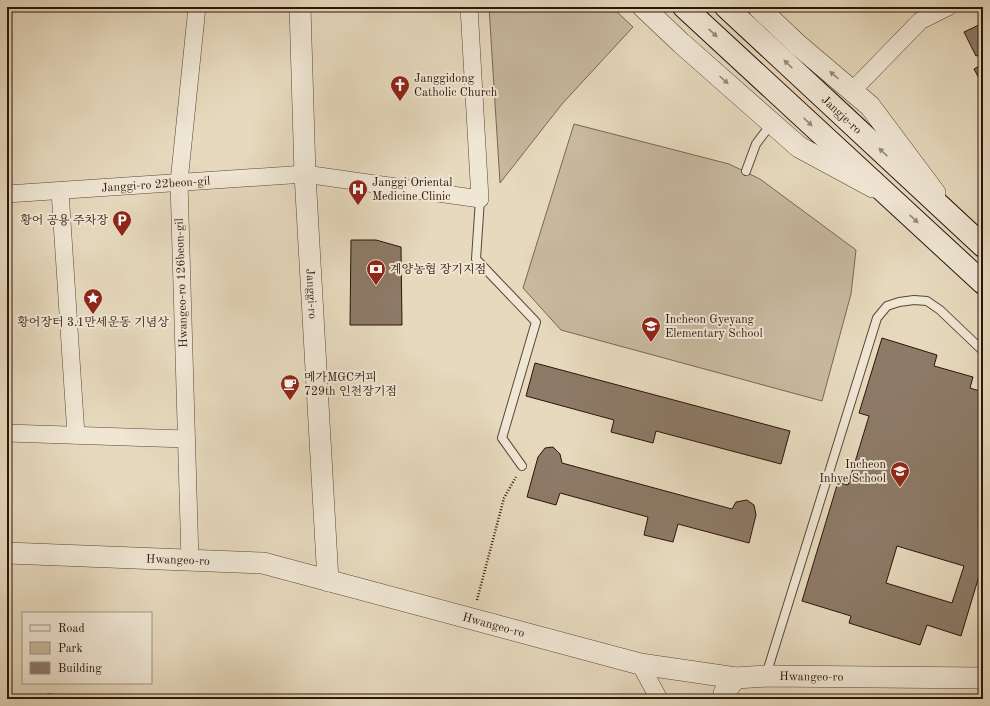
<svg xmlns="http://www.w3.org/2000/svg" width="990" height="706" font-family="'Old Standard TT','Noto Serif KR',serif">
<rect width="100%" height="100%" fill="#e6d9bd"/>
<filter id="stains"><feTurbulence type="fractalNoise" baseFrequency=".005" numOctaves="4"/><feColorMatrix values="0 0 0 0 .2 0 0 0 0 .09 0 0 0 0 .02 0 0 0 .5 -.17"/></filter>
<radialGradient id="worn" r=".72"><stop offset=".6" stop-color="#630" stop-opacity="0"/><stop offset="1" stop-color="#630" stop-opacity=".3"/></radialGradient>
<!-- green -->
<path fill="#c7b89e" stroke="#7a6654" d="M489 7H612L633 27 562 104 500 183Z
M574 124 729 164 760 179 856 250 851 294 822 401 561 330 523 288Z"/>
<!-- building -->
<path fill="#8d7a67" stroke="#2d1409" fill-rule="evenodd" d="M983 23V53L976 56 964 32Z
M983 64V86L974 69Z
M351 240H376L401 247 402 325H350Z
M882 338 937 355 934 366 973 377 970 388 983 392V566H982L961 636 927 625 920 645 849 623 851 616 802 601 838 482 848 485 869 416 859 413ZM897 546 964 566 952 603 886 583Z
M535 363 790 431 781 464 656 431 653 443 611 432 614 420 526 396Z
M553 447 560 454 562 463 732 509 736 502 747 500 754 505 756 515 749 543 678 524 673 542 644 535 648 517 560 493 556 505 527 497 538 457 545 448Z
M47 694 130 699H47Z"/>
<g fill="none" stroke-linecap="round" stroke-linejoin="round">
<!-- service casing -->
<g stroke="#5b4536" stroke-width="10">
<path id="service" d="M746 171 756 144 771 124
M480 199 476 259 536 322 502 438 522 466
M766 675 877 318 887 306 899 302 914 300 927 301 940 310 983 351"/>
</g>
<!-- minor casing -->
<g stroke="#5b4536" stroke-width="18">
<g id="minor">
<path d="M853 90 920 21 948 7"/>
<path d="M60 191 76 435"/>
<path id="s1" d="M7 194 305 174 480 199 469 7"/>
<path d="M7 433 186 439"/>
<path d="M190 560 179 182 197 7"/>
<path d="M640 664 659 699"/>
</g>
</g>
<!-- tertiary casing -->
<g stroke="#5b4536" stroke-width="22">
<g id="tertiary">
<path id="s2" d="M300 7 305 174 328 581"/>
<path d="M643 7 681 43 799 147 873 187"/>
<path d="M758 7 798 45 870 106 935 193"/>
<path id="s3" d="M7 553 263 563 640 664 736 678 766 676 983 678"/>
<path d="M723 699 724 693 736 678"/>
</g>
</g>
<!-- secondary casing -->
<g stroke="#2d1409" stroke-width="24">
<g id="secondary">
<path d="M684 7 983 283"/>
<path id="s4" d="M726 7 983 246"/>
</g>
</g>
<!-- path -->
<path stroke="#2d1409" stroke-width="2.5" stroke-dasharray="1 2" stroke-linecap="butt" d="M477 600 504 498 516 477"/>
<!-- service -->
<use href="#service" stroke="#efe6d4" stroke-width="8"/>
<!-- minor -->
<use href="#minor" stroke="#efe6d4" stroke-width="17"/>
<!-- tertiary -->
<use href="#tertiary" stroke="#efe6d4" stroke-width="21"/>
<!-- secondary -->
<use href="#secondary" stroke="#efe6d4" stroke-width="22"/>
</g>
<!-- one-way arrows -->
<defs><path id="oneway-solid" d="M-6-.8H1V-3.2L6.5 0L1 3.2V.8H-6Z"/></defs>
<g fill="#988879">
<use href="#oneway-solid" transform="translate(713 33) rotate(43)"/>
<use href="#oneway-solid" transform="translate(788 64) rotate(-137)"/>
<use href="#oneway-solid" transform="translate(834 75) rotate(-140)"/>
<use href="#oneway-solid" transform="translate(724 80) rotate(42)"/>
<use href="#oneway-solid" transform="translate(808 122) rotate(43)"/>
<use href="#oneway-solid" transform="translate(883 152) rotate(-137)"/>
<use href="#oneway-solid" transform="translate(914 219) rotate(43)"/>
</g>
<!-- icons -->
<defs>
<g id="church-pin" transform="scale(1)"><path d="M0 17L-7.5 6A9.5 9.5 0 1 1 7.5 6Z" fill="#8f2418" stroke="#efe6d4"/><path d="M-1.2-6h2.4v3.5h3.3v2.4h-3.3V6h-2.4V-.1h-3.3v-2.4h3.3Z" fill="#fff"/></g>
<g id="hospital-pin" transform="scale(1)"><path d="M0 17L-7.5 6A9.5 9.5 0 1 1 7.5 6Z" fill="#8f2418" stroke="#efe6d4"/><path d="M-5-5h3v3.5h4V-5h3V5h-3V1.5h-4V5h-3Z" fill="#fff"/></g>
<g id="parking-pin" transform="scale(1)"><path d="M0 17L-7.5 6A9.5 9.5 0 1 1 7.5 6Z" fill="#8f2418" stroke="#efe6d4"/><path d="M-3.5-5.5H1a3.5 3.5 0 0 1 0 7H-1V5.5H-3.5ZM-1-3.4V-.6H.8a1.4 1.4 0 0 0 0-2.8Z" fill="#fff"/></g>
<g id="bank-pin" transform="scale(1)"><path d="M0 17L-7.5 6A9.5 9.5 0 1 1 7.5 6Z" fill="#8f2418" stroke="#efe6d4"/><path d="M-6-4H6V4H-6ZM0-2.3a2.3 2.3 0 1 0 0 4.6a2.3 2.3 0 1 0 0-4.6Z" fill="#fff"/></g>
<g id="sight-pin" transform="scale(1)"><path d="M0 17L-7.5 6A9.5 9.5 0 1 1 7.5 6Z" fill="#8f2418" stroke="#efe6d4"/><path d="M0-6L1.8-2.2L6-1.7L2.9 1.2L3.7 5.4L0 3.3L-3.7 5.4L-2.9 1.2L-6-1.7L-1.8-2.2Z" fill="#fff"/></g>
<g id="school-pin" transform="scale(1)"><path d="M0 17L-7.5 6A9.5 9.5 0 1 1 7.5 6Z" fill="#8f2418" stroke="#efe6d4"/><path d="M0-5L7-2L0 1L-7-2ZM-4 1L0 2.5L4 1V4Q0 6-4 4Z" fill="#fff"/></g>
<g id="cafe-pin" transform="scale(1)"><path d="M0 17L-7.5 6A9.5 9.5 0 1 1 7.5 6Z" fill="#8f2418" stroke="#efe6d4"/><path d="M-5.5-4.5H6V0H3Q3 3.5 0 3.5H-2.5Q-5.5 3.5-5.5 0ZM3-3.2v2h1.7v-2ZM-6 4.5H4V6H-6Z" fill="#fff"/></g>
</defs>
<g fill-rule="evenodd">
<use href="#church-pin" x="400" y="85"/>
<use href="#hospital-pin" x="358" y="189"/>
<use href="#parking-pin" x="122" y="220"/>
<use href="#bank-pin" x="376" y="269"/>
<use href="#sight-pin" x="93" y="298"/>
<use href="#school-pin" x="651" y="326"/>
<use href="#cafe-pin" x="290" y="384"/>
<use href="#school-pin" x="900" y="471"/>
</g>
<g text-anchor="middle" stroke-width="4" stroke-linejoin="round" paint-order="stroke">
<!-- poi labels -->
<g font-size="12" fill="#2d1409" stroke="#efe6d4" text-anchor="start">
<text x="414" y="82">Janggidong<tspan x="414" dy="14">Catholic Church</tspan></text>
<text x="372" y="186">Janggi Oriental<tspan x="372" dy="14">Medicine Clinic</tspan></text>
<text x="108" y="224" text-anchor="end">황어 공용 주차장</text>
<text x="390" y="273">계양농협 장기지점</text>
<text x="665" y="323">Incheon Gyeyang<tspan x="665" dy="14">Elementary School</tspan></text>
<text x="93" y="326" text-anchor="middle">황어장터 3.1만세운동 기념상</text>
<text x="304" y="381">메가MGC커피<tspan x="304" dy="14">729th 인천장기점</tspan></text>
<text x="886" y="468" text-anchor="end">Incheon<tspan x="886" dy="14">Inhye School</tspan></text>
</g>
<!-- street labels -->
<g font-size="12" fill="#2d1409" stroke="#efe6d4">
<text dy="4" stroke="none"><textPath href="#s4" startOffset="158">Jangje-ro</textPath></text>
<text dy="4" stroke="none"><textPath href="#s1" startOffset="149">Janggi-ro 22beon-gil</textPath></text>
<text transform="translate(181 283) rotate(-92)" y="4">Hwangeo-ro 126beon-gil</text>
<text dy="4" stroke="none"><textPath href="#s2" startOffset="287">Janggi-ro</textPath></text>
<text dy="4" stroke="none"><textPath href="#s3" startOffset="171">Hwangeo-ro</textPath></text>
<text dy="4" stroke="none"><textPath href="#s3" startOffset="495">Hwangeo-ro</textPath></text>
<text dy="4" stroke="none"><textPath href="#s3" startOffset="819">Hwangeo-ro</textPath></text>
</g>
</g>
<!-- margin -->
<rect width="990" height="706" fill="none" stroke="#e6d9bd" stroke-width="24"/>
<rect x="8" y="8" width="974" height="690" fill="none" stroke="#2d1409" stroke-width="2"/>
<rect x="12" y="12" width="966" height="682" fill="none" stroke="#2d1409"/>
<!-- legend -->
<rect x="22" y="612" width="130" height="72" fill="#efe6d4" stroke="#a19283"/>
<rect x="30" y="625" width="20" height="6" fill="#efe6d4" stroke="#a19283"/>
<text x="58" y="632" font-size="12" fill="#2d1409">Road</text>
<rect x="30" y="642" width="20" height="12" fill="#c7b89e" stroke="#a19283"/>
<text x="58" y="652" font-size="12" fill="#2d1409">Park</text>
<rect x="30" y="662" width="20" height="12" fill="#8d7a67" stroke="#a19283"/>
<text x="58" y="672" font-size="12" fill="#2d1409">Building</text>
<rect width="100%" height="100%" filter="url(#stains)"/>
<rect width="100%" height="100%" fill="url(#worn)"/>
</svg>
